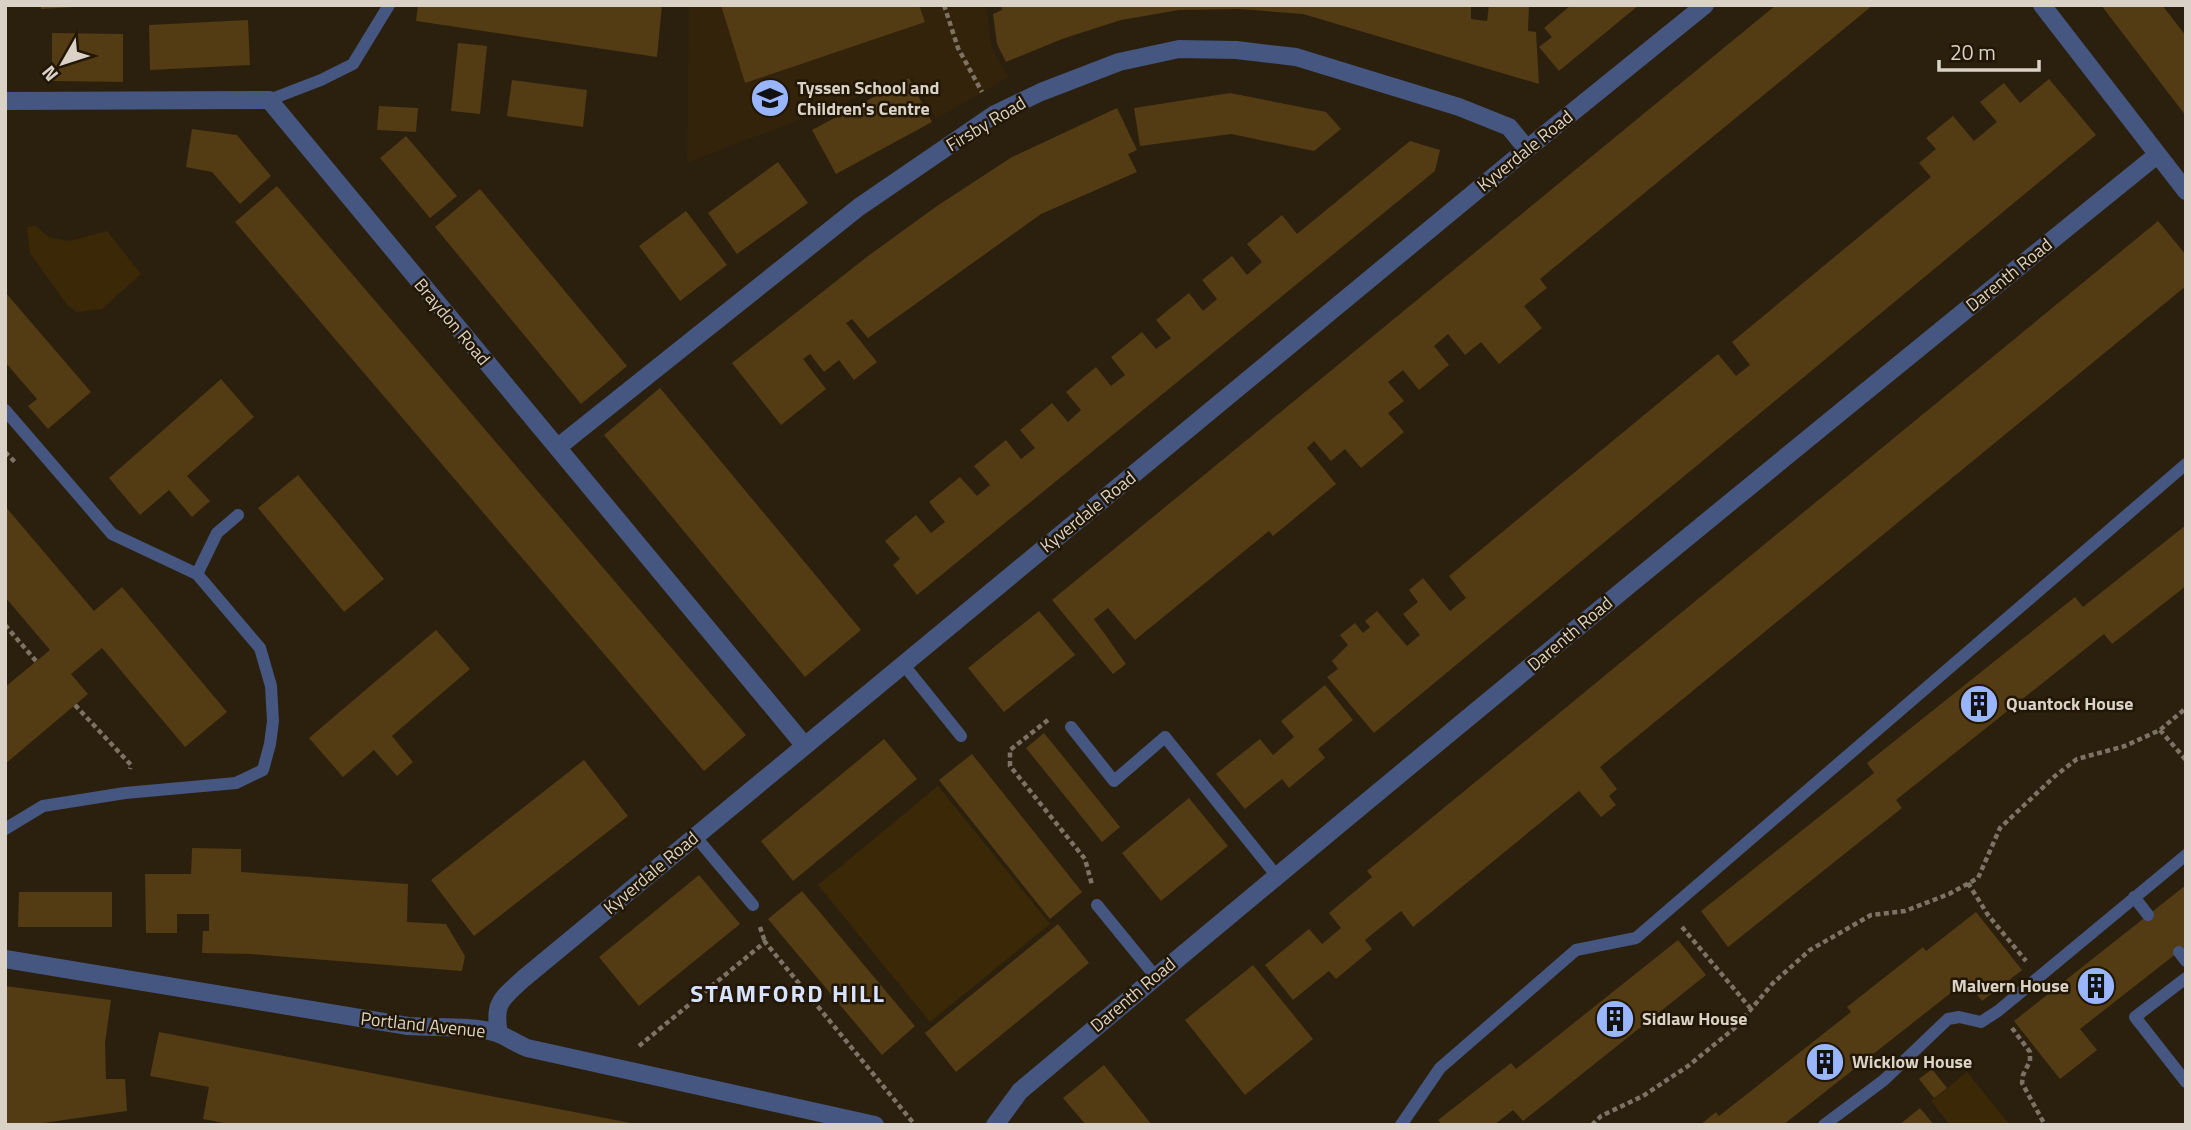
<svg xmlns="http://www.w3.org/2000/svg" width="2191" height="1130" font-family="'Titillium Web',sans-serif">
<rect width="100%" height="100%" fill="#2b200e"/>
<!-- built -->
<path fill="#33230b" d="M689 5H986L991 45 1008 77 936 119 912 76 687 163Z"/>
<!-- green -->
<path fill="#3b2806" d="M36 226 50 238 70 241 107 231 141 274 102 309 77 312 68 306 30 253 27 227Z
M938 786 1050 924 930 1022 818 885Z
M1967 1072 2010 1125H1950L1931 1101Z"/>
<!-- building -->
<path fill="#533b14" d="M41 5H75V7L41 9Z
M418 5H662L657 57 416 21Z
M721 5H919L925 22 745 83Z
M1001 5H1471V19L1487 21 1489 5H1529L1528 31 1536 32 1539 84 1303 14 1240 9 1179 10 1121 20 1062 39 1006 62 997 44 993 14 1002 10Z
M1571 5H1639L1559 71 1539 47 1552 37 1544 28Z
M1776 5H1873L1540 279 1547 288 1524 306 1542 328 1499 364 1481 342 1465 355 1448 334 1434 346 1449 365 1419 390 1403 370 1388 382 1404 401 1388 413 1404 432 1361 468 1345 449 1331 461 1314 441 1307 448 1336 484 1273 536 1269 531 1135 640 1108 608 1094 619 1126 664 1113 674 1052 600Z
M2101 5H2162L2186 36V116Z
M248 20 250 65 150 70 149 25Z
M52 33 123 34V82L52 81Z
M458 43 487 46 480 114 451 111Z
M909 78 932 122 836 174 812 130Z
M2049 79 2096 135 1374 733 1327 677 1338 669 1332 661 1348 645 1340 635 1355 623 1363 633 1370 627 1365 621 1377 611 1407 646 1420 635 1403 614 1418 602 1409 590 1423 578 1450 611 1466 598 1449 576 1718 354 1736 376 1750 365 1732 342 1931 177 1919 163 1936 149 1926 138 1953 116 1974 141 1997 122 1980 102 2004 83 2020 103Z
M512 80 587 90 583 127 507 116Z
M1230 93 1326 112 1341 129 1314 151 1231 134 1140 146 1134 108Z
M379 106 418 108 416 132 377 130Z
M1117 108 1137 150 1128 154 1137 172 1041 214 868 338 852 319 846 323 877 362 854 380 839 360 824 372 810 354 803 359 826 389 781 425 732 363 868 256 937 206 1012 157Z
M192 129 237 135 271 176 240 204 212 172 186 167Z
M406 136 457 196 430 218 380 158Z
M1410 141 1440 150 1435 171 917 595 893 565 900 559 885 541 916 515 931 533 945 522 929 502 960 477 977 496 990 485 974 466 1006 440 1021 459 1035 448 1020 430 1052 403 1068 422 1081 410 1066 392 1096 367 1111 386 1125 375 1111 357 1142 332 1156 349 1171 338 1156 320 1189 293 1203 311 1217 299 1202 280 1232 256 1247 275 1262 262 1247 244 1282 215 1297 234Z
M778 162 808 203 737 254 708 213Z
M277 186 746 735 704 771 235 222Z
M480 189 627 366 581 404 435 227Z
M686 211 727 265 680 301 639 246Z
M2158 221 2186 255V286L1600 767 1617 789 1609 796 1616 805 1601 817 1579 791 1413 927 1401 911 1365 940 1372 949 1336 979 1329 971 1293 1000 1265 965 1309 929 1322 944 1341 928 1329 913 1372 877 1367 871Z
M5 292 91 392 48 429 28 406 37 399 5 362Z
M221 379 254 417 187 476 210 501 192 517 169 490 140 515 109 478Z
M660 388 861 630 805 677 604 435Z
M298 475 384 579 344 612 258 508Z
M5 506 94 611 122 587 227 712 185 747 102 648 71 674 88 694 5 764V687L50 650 5 597Z
M2186 525V586L2112 644 2104 634 1896 800 1902 808 1728 947 1701 911 1874 773 1867 763 2075 597 2083 607Z
M1039 611 1075 655 1004 712 968 668Z
M436 630 470 669 392 736 413 762 397 776 374 750 343 777 309 738Z
M1325 685 1353 720 1318 749 1325 758 1289 788 1282 779 1245 809 1216 774 1260 739 1273 755 1294 737 1281 721Z
M1044 733 1120 827 1102 842 1026 748Z
M884 739 917 779 793 881 761 841Z
M972 754 1082 892 1050 919 939 780Z
M584 760 628 816 474 936 431 880Z
M1189 798 1228 846 1161 901 1122 853Z
M192 848 241 849V872L408 884 407 922 446 924 465 956 462 971 251 954 202 953 203 931H209V914H177V933H146L145 874H191Z
M699 875 740 924 639 1006 599 957Z
M2186 885V946L2080 1029 2097 1050 2060 1079 2014 1021Z
M802 891 915 1026 882 1055 768 919Z
M19 892H112V927H18Z
M1976 912 2022 970 1982 1001 1966 981 1783 1125H1700L1716 1112 1719 1116 1851 1012 1847 1007 1923 947 1926 951Z
M1058 924 1089 963 956 1072 925 1033Z
M1678 940 1706 975 1523 1121 1513 1110 1494 1125H1442L1438 1120 1511 1063 1516 1069Z
M1253 965 1313 1039 1245 1095 1185 1020Z
M5 986 111 1000 105 1043 106 1079H125L127 1111 29 1125H5Z
M159 1032 631 1123V1125H234L203 1119 209 1087 150 1076Z
M1104 1065 1152 1125H1086L1063 1098Z
M1932 1069 1947 1088 1934 1098 1919 1079Z
M1920 1108 1934 1125H1899Z"/>
<g fill="none" stroke-linecap="round" stroke-linejoin="round">
<!-- path -->
<path stroke="#7d7365" stroke-width="4.5" stroke-dasharray="5 3.5" stroke-linecap="butt" d="M944 5 958 48 982 92
M5 452 17 464
M5 625 36 661
M75 705 131 765 130 769
M1048 720 1010 750V766L1085 859 1092 885
M2160 730 2186 760
M1968 883 1988 915 2026 961
M760 927 765 942
M1682 927 1751 1009
M2012 1028 2030 1052V1061L2023 1075 2022 1083 2045 1125
M639 1046 765 942 915 1125
M1592 1125 1601 1116 1643 1096 1688 1066 1736 1027 1773 983 1810 950 1871 915 1905 911 1949 894 1978 878 2000 828 2055 776 2077 759 2125 746 2160 730 2186 708"/>
<!-- lane -->
<path stroke="#455681" stroke-width="12" d="M269 100 321 80 353 64 389 5
M5 410 112 534 197 574 260 648 271 686 273 721 270 744 263 770 236 783 125 793 43 806 5 829
M197 574 217 533 238 515
M903 664 961 736
M1071 727 1114 781 1165 737 1276 875
M695 836 753 905
M2134 897 2148 915
M1097 905 1155 976
M2179 952 2186 961
M2186 978 2135 1017 2186 1082
M1401 1125 1440 1068 1576 950 1636 938 2186 464
M1824 1125 1884 1080 1948 1019 1959 1017 1981 1022 1998 1011 2186 855"/>
<!-- street -->
<path stroke="#455681" stroke-width="18" d="M2042 5 2186 191
M5 101 269 100 805 746
M558 447 859 207 995 114 1041 92 1119 62 1179 49 1236 50 1296 57 1459 107 1509 127 1527 149
M5 959 408 1026C436 1028 470 1025 497 1033 507 1037 517 1044 527 1048L875 1125
M499 1034C493 1002 502 999 523 979L1527 149 1705 5
M995 1125 1020 1091C1396 775 1775 464 2157 155"/>
</g>
<!-- icons -->
<defs>
<g id="school-disc" transform="scale(2.0125)"><circle r="9.5" fill="#98b5fd" stroke="#221605"/><path d="M0-5L7-2L0 1L-7-2ZM-4 1L0 2.5L4 1V4Q0 6-4 4Z" fill="#111"/></g>
<g id="building-disc" transform="scale(2.0125)"><circle r="9.5" fill="#98b5fd" stroke="#221605"/><path d="M-4-6H4V6H1V3H-1V6H-4ZM-2.5-4.3h1.7v1.8h-1.7ZM.8-4.3h1.7v1.8H.8ZM-2.5-1h1.7V.8h-1.7ZM.8-1h1.7V.8H.8Z" fill="#111"/></g>
</defs>
<g fill-rule="evenodd">
<use href="#school-disc" x="770" y="98"/>
<use href="#building-disc" x="1979" y="704"/>
<use href="#building-disc" x="2096" y="986"/>
<use href="#building-disc" x="1615" y="1019"/>
<use href="#building-disc" x="1825" y="1062"/>
</g>
<g text-anchor="middle" stroke-width="5" stroke-linejoin="round" paint-order="stroke">
<!-- poi labels -->
<g font-size="18" font-weight="bold" fill="#dad2c7" stroke="#221605" text-anchor="start">
<text x="797" y="94">Tyssen School and<tspan x="797" dy="21">Children's Centre</tspan></text>
<text x="2006" y="710">Quantock House</text>
<text x="2069" y="992" text-anchor="end">Malvern House</text>
<text x="1642" y="1025">Sidlaw House</text>
<text x="1852" y="1068">Wicklow House</text>
</g>
<!-- street labels -->
<g font-size="18" fill="#dad2c7" stroke="#221605">
<text transform="translate(986 124) rotate(-31)" y="6">Firsby Road</text>
<text transform="translate(1525 151) rotate(-39)" y="6">Kyverdale Road</text>
<text transform="translate(2009 275) rotate(-39)" y="6">Darenth Road</text>
<text transform="translate(452 322) rotate(50)" y="6">Braydon Road</text>
<text transform="translate(1088 512) rotate(-39)" y="6">Kyverdale Road</text>
<text transform="translate(1570 634) rotate(-40)" y="6">Darenth Road</text>
<text transform="translate(651 873) rotate(-40)" y="6">Kyverdale Road</text>
<text transform="translate(1133 995) rotate(-40)" y="6">Darenth Road</text>
<text transform="translate(423 1025) rotate(6)" y="6">Portland Avenue</text>
</g>
<!-- district labels -->
<g font-size="24" font-weight="bold" letter-spacing="2" fill="#d7e3ff" stroke="#221605">
<text x="788" y="1002">STAMFORD HILL</text>
</g>
</g>
<!-- border -->
<rect width="2191" height="1130" fill="none" stroke="#dad2c7" stroke-width="14"/>
<!-- north arrow -->
<g transform="translate(63 63) rotate(231)" stroke="#221605" stroke-width="5" paint-order="stroke">
<path d="M0-5L12 26L0 18L-12 26Z" fill="#dad2c7"/>
<text y="-10" font-size="19" font-weight="bold" text-anchor="middle" fill="#dad2c7">N</text>
</g>
<!-- scale -->
<path d="M1939 60v10h100v-10" fill="none" stroke="#dad2c7" stroke-width="3.5"/>
<text x="1950" y="60" font-size="21" fill="#dad2c7" stroke="#221605" stroke-width="5" paint-order="stroke">20 m</text>
</svg>
